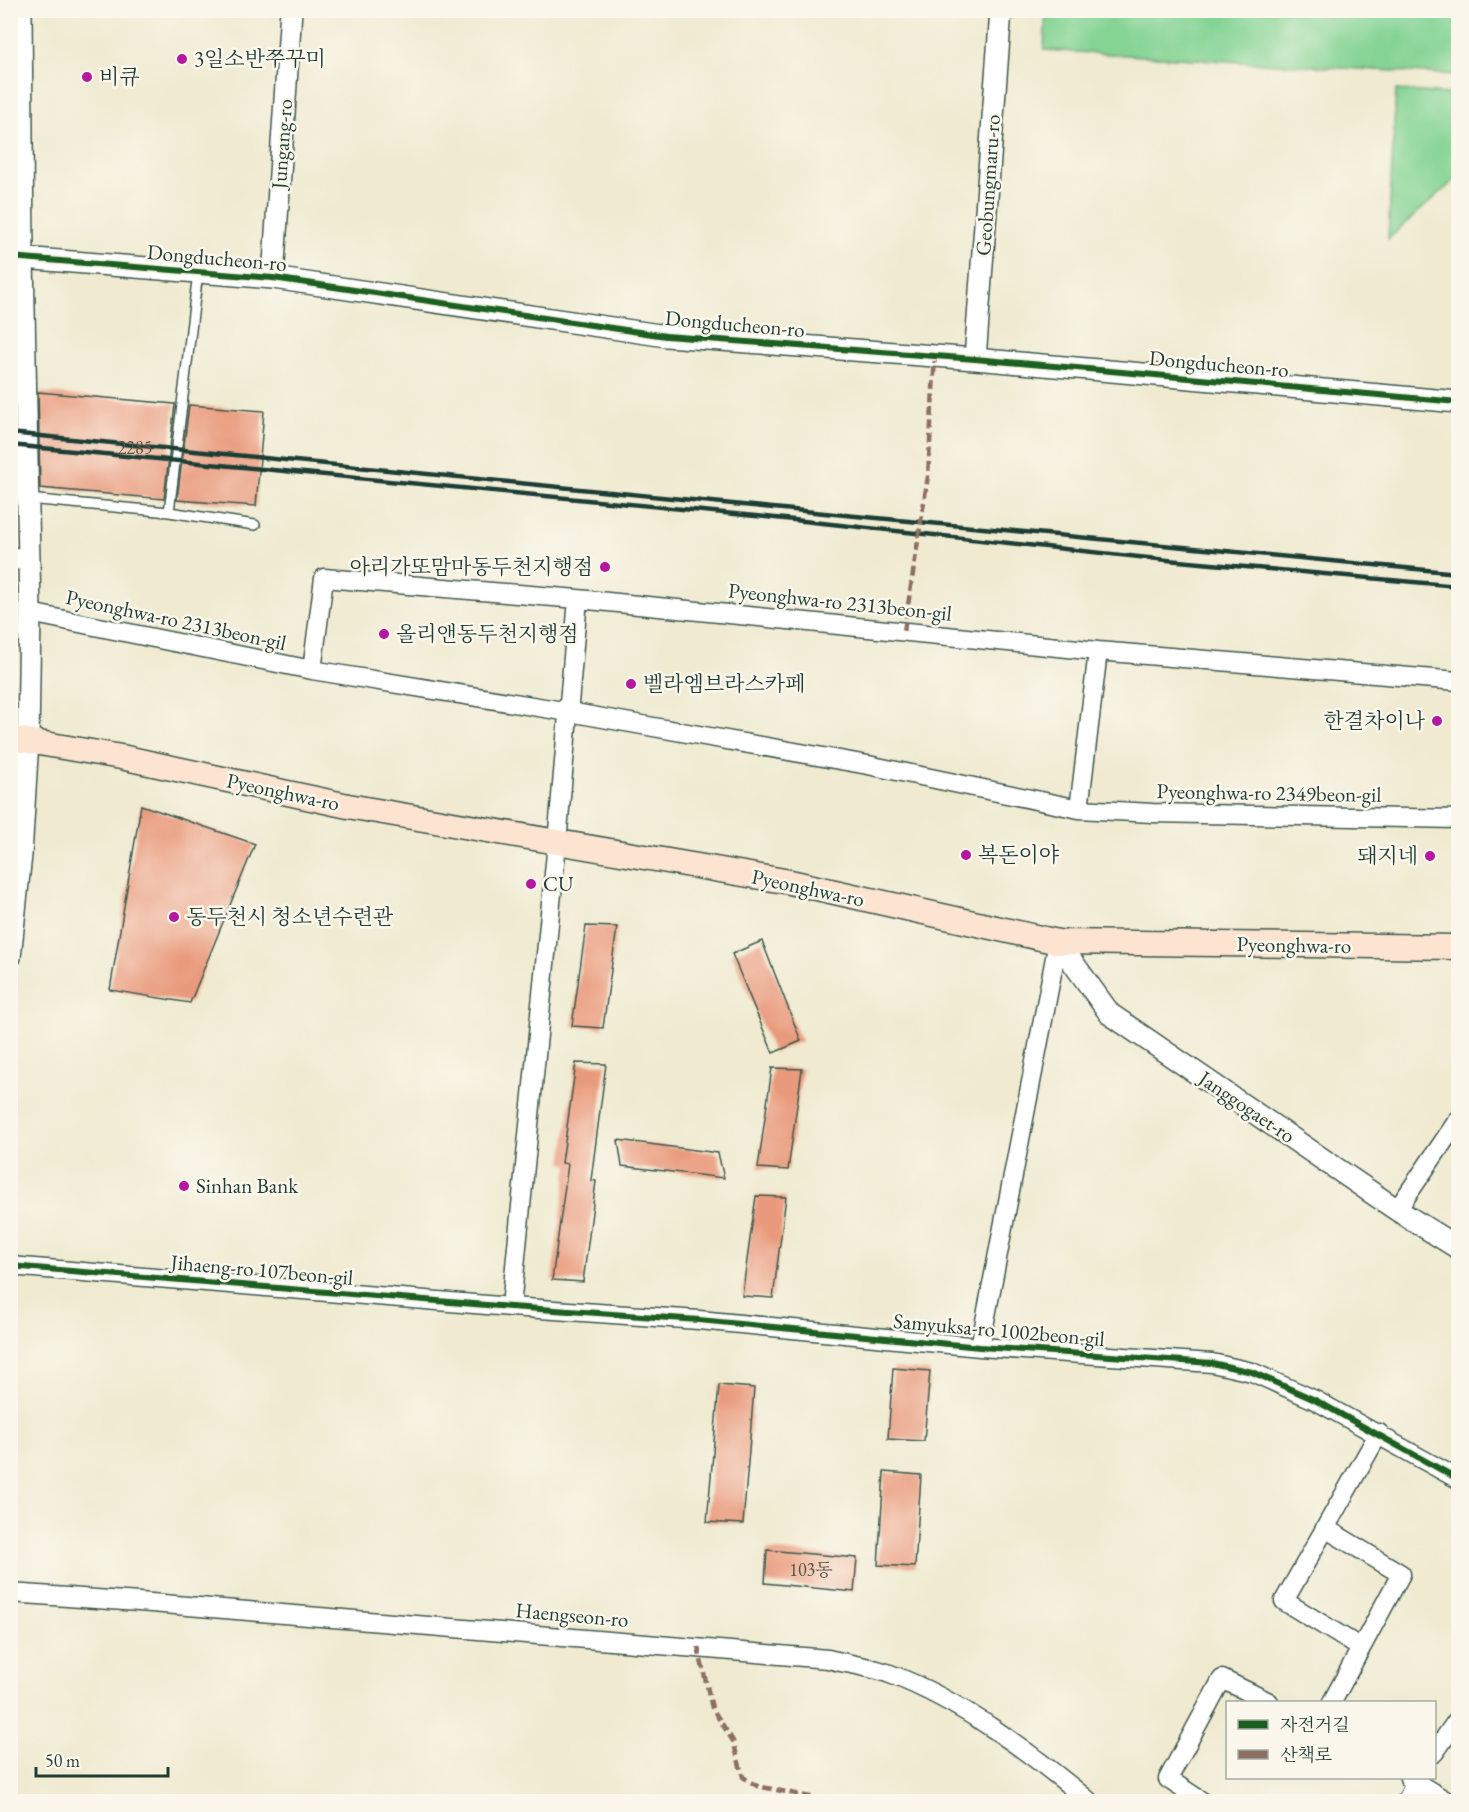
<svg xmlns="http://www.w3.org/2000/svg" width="1469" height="1812" font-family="'EB Garamond','Noto Serif KR',serif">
<rect width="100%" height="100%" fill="#fbf7ec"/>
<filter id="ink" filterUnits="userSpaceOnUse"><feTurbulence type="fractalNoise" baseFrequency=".0167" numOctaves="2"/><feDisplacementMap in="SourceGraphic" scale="12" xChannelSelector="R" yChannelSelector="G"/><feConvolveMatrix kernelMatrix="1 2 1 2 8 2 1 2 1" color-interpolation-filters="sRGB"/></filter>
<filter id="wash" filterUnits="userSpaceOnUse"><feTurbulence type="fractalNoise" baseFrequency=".008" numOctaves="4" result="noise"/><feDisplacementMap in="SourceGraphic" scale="24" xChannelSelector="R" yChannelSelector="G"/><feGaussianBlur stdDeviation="1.35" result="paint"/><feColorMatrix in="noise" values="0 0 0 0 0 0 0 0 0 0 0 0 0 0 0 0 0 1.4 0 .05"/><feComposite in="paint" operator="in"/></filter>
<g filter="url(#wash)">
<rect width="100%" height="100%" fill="#efead0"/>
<!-- green -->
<path fill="#85d494" stroke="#528864" stroke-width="1.5" d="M1046 11H1458V75L1044 50Z
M1396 90 1458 95V177L1388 239Z"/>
<g id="blocks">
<!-- building -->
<path fill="#e99a7c" d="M10 389 13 390 15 486 10 485Z
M38 392 175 404 164 499 40 488Z
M189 405 264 411 256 506 177 500Z
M141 805 255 844 190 1003 110 990Z
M586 926 617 927 603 1028 572 1026Z
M762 941 801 1041 773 1053 732 954Z
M576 1063 606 1064 591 1180 596 1181 583 1282 552 1280 568 1164 562 1163Z
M772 1068 802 1069 788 1170 758 1168Z
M618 1140 718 1153 724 1178 622 1166Z
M756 1196 786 1197 773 1298 742 1296Z
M893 1368 930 1371 924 1441 888 1439Z
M719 1385 754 1388 743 1524 707 1522Z
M884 1472 921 1475 915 1567 878 1565Z
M767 1550 857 1558 854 1592 765 1583Z"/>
</g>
</g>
<g filter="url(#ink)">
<use href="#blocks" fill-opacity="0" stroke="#3e574b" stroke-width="1.5"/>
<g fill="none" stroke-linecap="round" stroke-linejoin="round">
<!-- service casing -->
<g stroke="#3e574b" stroke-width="12">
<path id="service" d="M28 499 169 512 255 525
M169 512 198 272"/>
</g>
<!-- minor casing -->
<g stroke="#3e574b" stroke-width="21">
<path id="minor" d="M30 613 312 670 569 712 868 765 1079 809 1152 813 1458 819
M312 670 324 578 578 599 1098 651 1458 681
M1079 809 1098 651
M1397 1210 1458 1120
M10 1266 511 1307 699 1320 980 1347 1212 1363 1252 1372 1315 1400 1458 1479
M511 1307 557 843 578 599
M980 1347 1058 942
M1325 1528 1401 1574 1361 1648
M10 1593 139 1602 828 1659C848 1664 871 1667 890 1674 962 1701 1031 1753 1090 1802
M1332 1702 1361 1648 1284 1601 1379 1433
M1434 1753 1458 1719
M1409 1778 1448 1802
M1203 1802 1168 1779 1222 1679 1269 1702
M1406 1802 1418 1778"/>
</g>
<!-- tertiary casing -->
<g stroke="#3e574b" stroke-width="24">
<path id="tertiary" d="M10 257 273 278 666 336 975 359 1458 402
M273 278 291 10
M975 359 1001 10
M10 558 29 560
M1058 942 1110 1014 1397 1210 1458 1248
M10 957 21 855 28 740 30 613 23 258 21 10"/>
</g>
<!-- secondary casing -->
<g stroke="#3e574b" stroke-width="27">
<path id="secondary" d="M10 738 121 757 348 806 790 882 1058 942 1458 947"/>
</g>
<!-- service -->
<use href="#service" stroke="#fff" stroke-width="9"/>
<!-- minor -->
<use href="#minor" stroke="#fff" stroke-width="18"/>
<!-- tertiary -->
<use href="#tertiary" stroke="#fff" stroke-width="21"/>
<!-- secondary -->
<use href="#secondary" stroke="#fde4d1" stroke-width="24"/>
<!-- rail -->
<path stroke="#1f3d34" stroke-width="4.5" d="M10 433 845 515 1458 573
M10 445 766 517 1167 560 1458 586"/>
<!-- quiet -->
<path stroke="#8d6e63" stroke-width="4.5" stroke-dasharray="9 4.5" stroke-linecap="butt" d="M904 631 928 476 935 356
M698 1647 712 1708 733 1741 743 1777 757 1786 835 1802"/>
<!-- cycleway casing -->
<g stroke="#fbf7ec" stroke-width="10">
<path id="cycleway" d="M10 257 273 278 666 336 975 359 1458 402
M10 1266 511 1307 699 1320 980 1347 1212 1363 1252 1372 1315 1400 1458 1479"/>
</g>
<!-- cycleway -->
<use href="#cycleway" stroke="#1b5e20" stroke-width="6"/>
</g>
</g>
<!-- markers -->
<g fill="#b5179e" stroke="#fbf7ec" stroke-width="2">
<circle cx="182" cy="59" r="6"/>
<circle cx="87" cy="77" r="6"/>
<circle cx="605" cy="567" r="6"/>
<circle cx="384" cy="634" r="6"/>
<circle cx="631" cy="684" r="6"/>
<circle cx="1437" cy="721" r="6"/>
<circle cx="966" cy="855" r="6"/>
<circle cx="1430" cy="856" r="6"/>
<circle cx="531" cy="884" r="6"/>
<circle cx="174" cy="917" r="6"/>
<circle cx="184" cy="1186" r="6"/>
</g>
<g text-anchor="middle" stroke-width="5" stroke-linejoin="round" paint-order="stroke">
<!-- number labels -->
<g font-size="18" fill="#525446">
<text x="135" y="454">2285</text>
<text x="811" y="1576">103동</text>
</g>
<!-- poi labels -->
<g font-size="21" fill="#1f3d34" stroke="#fbf7ec" text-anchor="start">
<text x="194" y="66">3일소반쭈꾸미</text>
<text x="99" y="84">비큐</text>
<text x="593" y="574" text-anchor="end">아리가또맘마동두천지행점</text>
<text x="396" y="641">올리앤동두천지행점</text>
<text x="643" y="691">벨라엠브라스카페</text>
<text x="1425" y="728" text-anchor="end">한결차이나</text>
<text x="978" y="862">복돈이야</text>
<text x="1418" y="863" text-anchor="end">돼지네</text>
<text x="543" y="891">CU</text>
<text x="186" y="924">동두천시 청소년수련관</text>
<text x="196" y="1193">Sinhan Bank</text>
</g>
<!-- street labels -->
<g font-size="21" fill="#1f3d34" stroke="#fbf7ec">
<text transform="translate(282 144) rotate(-86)" y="7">Jungang-ro</text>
<text transform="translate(988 185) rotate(-86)" y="7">Geobungmaru-ro</text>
<text transform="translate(217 258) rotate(5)" y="7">Dongducheon-ro</text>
<text transform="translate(735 324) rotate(5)" y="7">Dongducheon-ro</text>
<text transform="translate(1219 364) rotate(5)" y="7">Dongducheon-ro</text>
<text transform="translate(840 602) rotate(6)" y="7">Pyeonghwa-ro 2313beon-gil</text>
<text transform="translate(176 620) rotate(12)" y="7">Pyeonghwa-ro 2313beon-gil</text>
<text transform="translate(283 792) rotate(12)" y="7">Pyeonghwa-ro</text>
<text transform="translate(1269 793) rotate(1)" y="7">Pyeonghwa-ro 2349beon-gil</text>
<text transform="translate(808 888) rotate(12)" y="7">Pyeonghwa-ro</text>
<text transform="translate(1294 945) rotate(1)" y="7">Pyeonghwa-ro</text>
<text transform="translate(1247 1107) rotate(34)" y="7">Janggogaet-ro</text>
<text transform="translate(262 1270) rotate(5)" y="7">Jihaeng-ro 107beon-gil</text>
<text transform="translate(999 1330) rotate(5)" y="7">Samyuksa-ro 1002beon-gil</text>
<text transform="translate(572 1615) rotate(5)" y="7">Haengseon-ro</text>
</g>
</g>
<!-- margin -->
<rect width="1469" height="1812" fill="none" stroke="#fbf7ec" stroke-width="36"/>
<!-- legend -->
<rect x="1226" y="1701" width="210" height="78" fill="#fbf7ec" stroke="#a3ada2" stroke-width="1.5"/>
<rect x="1238" y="1720" width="30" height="9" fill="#1b5e20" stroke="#a3ada2" stroke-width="1.5"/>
<text x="1280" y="1731" font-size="18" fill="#1f3d34">자전거길</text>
<rect x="1238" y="1750" width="30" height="9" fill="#8d6e63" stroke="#a3ada2" stroke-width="1.5"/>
<text x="1280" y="1761" font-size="18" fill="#1f3d34">산책로</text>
<!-- scale -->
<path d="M36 1767v9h132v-9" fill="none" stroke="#1f3d34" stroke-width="3"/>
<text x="45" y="1767" font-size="18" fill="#1f3d34" stroke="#fbf7ec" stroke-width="4.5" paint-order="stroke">50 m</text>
</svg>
